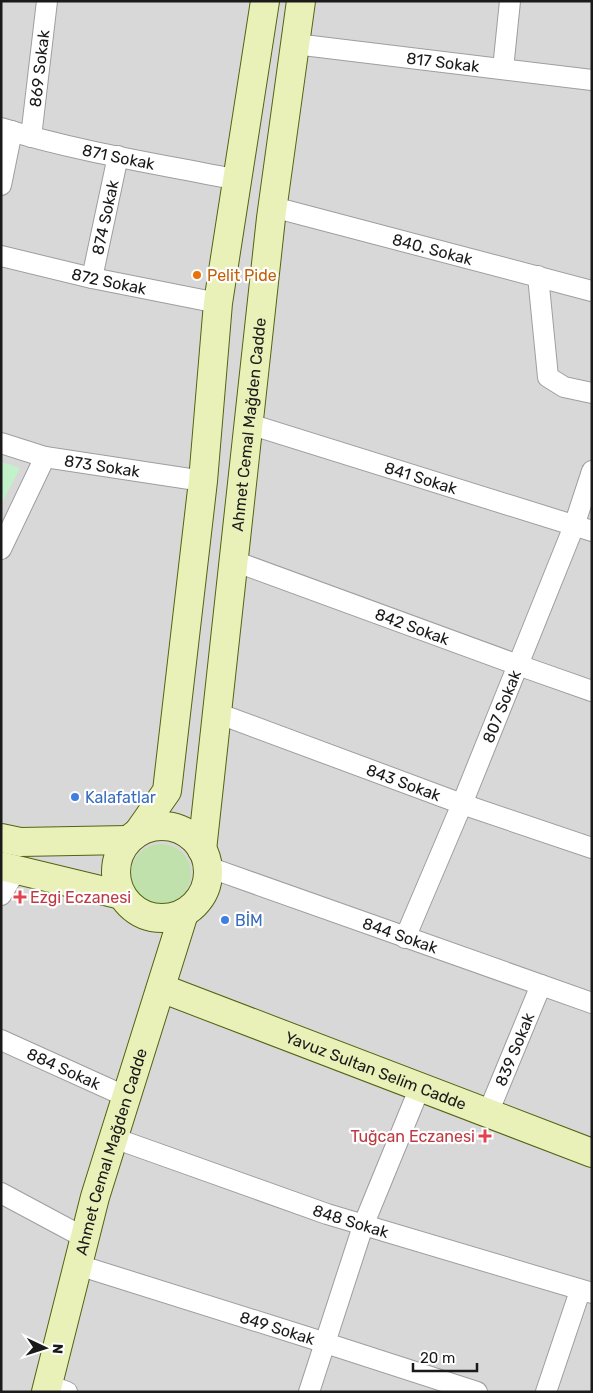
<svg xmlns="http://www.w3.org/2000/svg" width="593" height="1393" font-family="Rubik,sans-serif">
<rect width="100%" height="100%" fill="#ebe9e1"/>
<!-- residential -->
<path fill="#d8d8d8" d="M1 1H592V1392H1Z"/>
<!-- grass -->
<path fill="#c0e1ab" d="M131 874a30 30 0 1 1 60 0a30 30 0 1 1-60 0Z"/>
<!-- park -->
<path fill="#c1f2ca" d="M1 462 20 468 1 505Z"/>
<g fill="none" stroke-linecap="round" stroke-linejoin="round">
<!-- minor casing -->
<g stroke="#9e9e9e" stroke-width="22">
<g id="minor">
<path id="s1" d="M295 44 592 80"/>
<path d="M503 69 510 1"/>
<path id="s2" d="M1 128C79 152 159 164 238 180"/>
<path id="s3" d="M31 137 47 1"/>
<path d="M1 185 12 131"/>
<path id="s4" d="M273 207 592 291"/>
<path id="s5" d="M1 256 92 278 218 303"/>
<path d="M538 276 548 377 564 387 592 393"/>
<path id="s6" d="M92 278 118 156"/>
<path id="s7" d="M249 424 592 531"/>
<path id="s8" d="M1 443 45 457 203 481"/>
<path d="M1 549 45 457"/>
<path id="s9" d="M234 561 518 665 592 691"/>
<path id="s10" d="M217 713 462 804 592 848"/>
<path id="s11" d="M208 867 592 1003"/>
<path d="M1 895 16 870"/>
<path id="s12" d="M405 938 462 804 574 526 592 471"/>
<path id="s13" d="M1 1040 127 1097"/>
<path id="s14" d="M488 1113 541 985"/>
<path id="s15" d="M114 1138 327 1214 592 1293"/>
<path d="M1 1193 85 1238"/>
<path id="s16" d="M78 1265 307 1337 477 1392"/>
<path d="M48 1385 67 1392"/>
<path d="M309 1392 363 1226 420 1087"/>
<path d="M546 1392 580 1291"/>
</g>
</g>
<!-- secondary casing -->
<g stroke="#52640f" stroke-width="30">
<g id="secondary">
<circle cx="162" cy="872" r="46"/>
<path d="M139 831 167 791 203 481 218 303 265 1"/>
<path d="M1 838 20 842 128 840"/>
<path id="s17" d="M202 850 271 218 301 1"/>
<path d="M1 866 121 895"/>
<path id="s18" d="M161 988 592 1153"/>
<path id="s19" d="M46 1392 95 1197 184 913"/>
</g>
</g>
<!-- minor -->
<use href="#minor" stroke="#fff" stroke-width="20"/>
<!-- secondary -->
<use href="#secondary" stroke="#e9f1b9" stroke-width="28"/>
</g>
<!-- markers -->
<circle fill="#e8710a" stroke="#fff" stroke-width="2" cx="197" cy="275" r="5"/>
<g fill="#3f7fe0" stroke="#fff" stroke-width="2">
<circle cx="75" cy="797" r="5"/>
<circle cx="225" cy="920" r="5"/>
</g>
<g fill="#e0444e" stroke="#fff" stroke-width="2">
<path d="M17.5 889.5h5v5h5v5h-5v5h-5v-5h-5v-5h5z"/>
<path d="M482.5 1128.5h5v5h5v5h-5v5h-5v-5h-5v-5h5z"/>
</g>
<g text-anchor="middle" stroke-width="4.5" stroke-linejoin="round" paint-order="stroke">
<!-- street labels -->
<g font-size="16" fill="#1a1a1a" stroke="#fff">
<text dy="6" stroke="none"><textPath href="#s1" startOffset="149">817 Sokak</textPath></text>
<text dy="6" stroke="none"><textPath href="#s3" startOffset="69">869 Sokak</textPath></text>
<text dy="6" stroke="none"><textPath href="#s2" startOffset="121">871 Sokak</textPath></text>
<text dy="6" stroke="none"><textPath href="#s6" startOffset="62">874 Sokak</textPath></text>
<text dy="6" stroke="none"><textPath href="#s4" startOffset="165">840. Sokak</textPath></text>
<text dy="6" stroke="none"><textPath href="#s5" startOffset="111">872 Sokak</textPath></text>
<text dy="6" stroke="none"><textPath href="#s17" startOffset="428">Ahmet Cemal Mağden Cadde</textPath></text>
<text dy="6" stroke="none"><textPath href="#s8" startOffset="104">873 Sokak</textPath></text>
<text dy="6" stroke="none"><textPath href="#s7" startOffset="180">841 Sokak</textPath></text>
<text dy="6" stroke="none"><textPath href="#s9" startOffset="190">842 Sokak</textPath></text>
<text dy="6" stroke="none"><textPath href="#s12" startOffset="251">807 Sokak</textPath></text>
<text dy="6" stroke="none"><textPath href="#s10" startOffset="199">843 Sokak</textPath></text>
<text dy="6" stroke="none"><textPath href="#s11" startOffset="204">844 Sokak</textPath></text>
<text dy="6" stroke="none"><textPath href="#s14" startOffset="69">839 Sokak</textPath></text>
<text dy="6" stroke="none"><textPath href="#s13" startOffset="69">884 Sokak</textPath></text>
<text dy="6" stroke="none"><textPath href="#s18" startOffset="230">Yavuz Sultan Selim Cadde</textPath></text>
<text dy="6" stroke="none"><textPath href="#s19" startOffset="249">Ahmet Cemal Mağden Cadde</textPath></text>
<text dy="6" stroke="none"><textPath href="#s15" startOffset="251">848 Sokak</textPath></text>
<text dy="6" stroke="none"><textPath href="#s16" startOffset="209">849 Sokak</textPath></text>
</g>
<!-- food labels -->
<g font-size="16" fill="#c56008" stroke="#fff" text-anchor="start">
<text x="207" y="281">Pelit Pide</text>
</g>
<!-- shop labels -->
<g font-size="16" fill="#366cbe" stroke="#fff" text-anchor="start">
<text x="85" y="803">Kalafatlar</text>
<text x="235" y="926">BİM</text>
</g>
<!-- health labels -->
<g font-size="16" fill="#be3a42" stroke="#fff" text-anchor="start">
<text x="30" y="903">Ezgi Eczanesi</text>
<text x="475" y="1142" text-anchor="end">Tuğcan Eczanesi</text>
</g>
</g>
<!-- border -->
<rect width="593" height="1393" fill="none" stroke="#1a1a1a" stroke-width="5"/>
<!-- north arrow -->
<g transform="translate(45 1348) rotate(94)" stroke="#ffffff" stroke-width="4" paint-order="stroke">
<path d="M0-4L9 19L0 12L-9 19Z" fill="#1a1a1a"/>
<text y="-8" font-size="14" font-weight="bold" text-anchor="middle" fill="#1a1a1a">N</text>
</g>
<!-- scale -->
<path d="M413 1363v8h64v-8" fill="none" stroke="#1a1a1a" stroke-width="2.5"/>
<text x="420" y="1363" font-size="15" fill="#1a1a1a" stroke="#ffffff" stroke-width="4" paint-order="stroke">20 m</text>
</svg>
